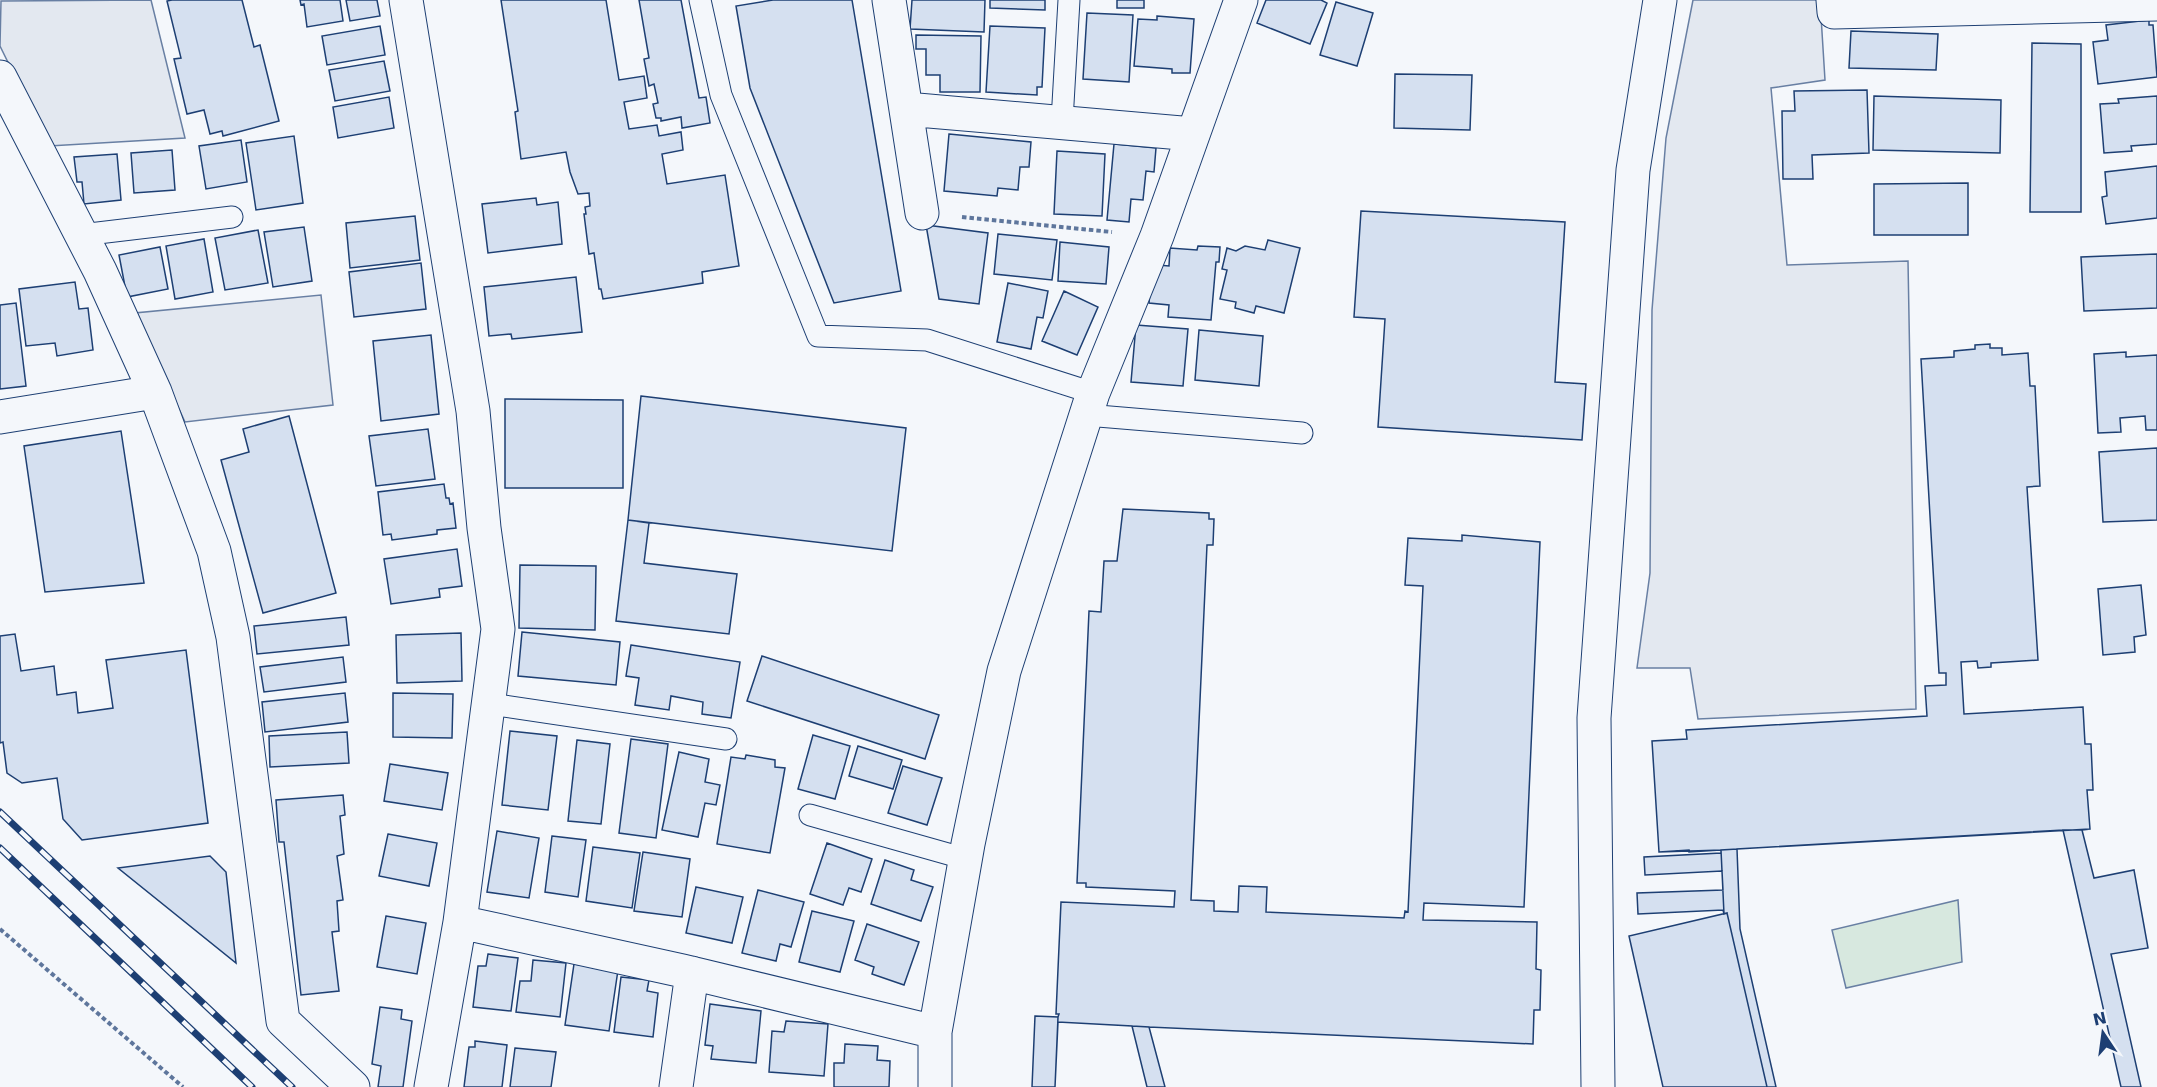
<svg xmlns="http://www.w3.org/2000/svg" width="2157" height="1087" font-family="'DejaVu Sans',sans-serif">
<rect width="100%" height="100%" fill="#f4f7fb"/>
<!-- green -->
<path fill="#d7e8df" stroke="#687fa3" stroke-width="1.5" d="M1958 900 1962 962 1846 988 1832 930Z"/>
<!-- parking -->
<path fill="#e3e8f0" stroke="#687fa3" stroke-width="1.5" d="M151 0 185 138 49 146 0 46 1 1Z
M1693 0H1820L1825 80 1771 88 1787 265 1908 261 1916 709 1698 719 1690 668H1637L1650 573 1652 310 1666 138Z
M321 295 333 405 185 422 135 313Z"/>
<!-- building -->
<path fill="#d5e0f0" stroke="#1d3f73" stroke-width="1.5" d="M172 0H242L254 47 260 45 279 121 223 136 222 131 210 134 204 110 187 114 174 59 181 58 167 1Z
M300 0H340L343 21 307 27 304 4 301 5Z
M346 0H377L380 16 350 21Z
M501 0H606L619 80 644 76 647 98 624 102 629 129 657 125 659 136 681 132 683 150 662 154 667 184 725 175 739 266 702 272 703 283 603 299 601 289H599L594 253 589 254 584 214H586L585 207 590 206 589 193 578 194 570 172 566 152 521 159 515 112 518 111Z
M639 0H681L699 98 706 97 710 123 682 128 681 117 661 121V118H656L653 104 658 103 654 84 649 86 644 59 649 58Z
M773 0H852L901 291 834 303 750 88 736 6Z
M912 0H985L984 32 910 29Z
M990 0H1045V10L990 8Z
M1117 0H1144V8H1117Z
M1266 0H1321L1327 3 1310 44 1257 23Z
M1336 2 1373 13 1357 66 1320 55Z
M1087 13 1133 15 1129 82 1083 79Z
M1157 16 1194 19 1190 73H1172V69L1134 66 1138 19 1157 20Z
M2149 20V25H2153L2157 77 2098 84 2093 42 2108 40 2106 25Z
M380 26 385 55 327 65 322 36Z
M990 26 1045 28 1042 87H1037V95L986 92Z
M1851 31 1938 34 1936 70 1849 68Z
M916 35 981 36 980 92H940V75H926V49H916Z
M2032 43 2081 44V212H2030Z
M384 61 390 91 335 101 329 70Z
M1395 74 1472 75 1470 130 1394 128Z
M1867 90 1869 153 1812 155 1813 179H1783L1782 111H1795L1794 91Z
M1874 96 2001 100 2000 153 1873 150Z
M2157 96V144L2131 146 2132 151 2104 153 2100 104 2119 103 2118 99Z
M389 97 394 128 338 138 333 107Z
M949 134 1031 142 1029 167H1020L1018 190 998 188 997 196 944 191Z
M294 136 303 203 256 210 246 143Z
M241 140 247 182 206 189 199 146Z
M1114 144 1156 148 1154 172 1146 171 1143 200 1131 199 1129 222 1107 220Z
M172 150 175 190 134 193 131 153Z
M1057 151 1105 154 1102 216 1054 214Z
M117 154 121 200 84 204 82 182H77L74 157Z
M2157 166V218L2106 224 2102 197 2107 196 2105 172Z
M1968 183V235H1874V184Z
M536 198 537 205 558 202 562 244 488 253 482 204Z
M1361 211 1565 222 1555 382 1586 384 1582 440 1378 427 1385 319 1354 317Z
M415 216 420 260 350 268 346 223Z
M926 225 988 233 979 304 939 299Z
M304 227 312 281 273 287 264 232Z
M258 230 268 283 225 290 215 238Z
M998 234 1057 240 1052 280 994 274Z
M204 239 213 292 175 299 166 246Z
M1268 240 1300 248 1284 313 1256 306 1254 313 1235 308 1236 302 1220 299 1227 270 1222 269 1227 248 1236 251 1245 246 1265 250Z
M1060 242 1109 247 1106 284 1058 281Z
M1198 246 1220 247 1219 262H1216L1211 320 1168 317 1169 305 1149 303 1152 271 1158 265 1169 266 1170 248 1197 250Z
M160 247 168 289 127 297 119 255Z
M2157 254V308L2084 311 2081 257Z
M421 263 426 309 354 317 349 272Z
M576 277 582 332 512 339 511 334 489 336 484 287Z
M75 282 79 309 88 308 93 350 57 356 55 343 26 346 19 289Z
M1008 283 1048 291 1043 318 1037 317 1031 349 997 342Z
M1064 291 1098 307 1077 355 1042 341Z
M16 303 26 386 0 389V305Z
M1136 325 1188 329 1183 386 1131 382Z
M1199 330 1263 336 1259 386 1195 380Z
M431 335 439 414 381 421 373 341Z
M1990 344V348H2002V355L2028 353 2030 386H2035L2040 486 2027 487 2038 660 1991 663V667L1978 668 1977 661 1961 662 1964 714 2083 707 2085 744H2091L2093 790H2087L2090 829 2082 830 2094 878 2134 870 2148 948 2111 954 2141 1087H2121L2063 830 1737 849 1740 929 1776 1087H1767L1727 913 1724 914 1723 910 1638 914 1637 893 1723 890 1722 871 1645 875 1644 857 1721 853V850L1689 852V850L1659 852 1652 741 1687 739 1686 730 1927 716 1925 686 1946 685V673H1939L1921 359 1954 357V351L1975 349V345Z
M1990 344V348H2002V355L2028 353 2030 386H2035L2040 486 2027 487 2038 660 1991 663V667L1978 668 1977 661 1961 662 1964 714 2083 707 2085 744H2091L2093 790H2087L2090 829 1737 849 1740 929 1776 1087H1767L1727 913 1724 914 1721 850 1659 852 1652 741 1687 739 1686 730 1927 716 1925 686 1946 685V673H1939L1921 359 1954 357V351L1975 349V345Z
M2126 352V357L2157 355V430H2146L2145 416 2120 418 2121 432 2098 433 2094 354Z
M641 396 906 428 892 551 628 520Z
M505 399 623 400V488H505Z
M289 416 336 593 263 613 221 460 249 452 243 429Z
M428 429 435 479 376 486 369 436Z
M121 431 144 583 45 592 24 446Z
M2157 448V520L2103 522 2099 452Z
M444 484 446 498H449L450 504 453 503 456 528 437 530V534L392 540 391 534 383 535 378 492Z
M1123 509 1209 513V519H1214L1213 545H1207L1191 900 1214 901V911L1238 912 1239 886 1267 887 1266 912 1404 918 1405 911 1408 912 1423 586 1405 585 1408 538 1462 541V535L1540 542 1524 907 1424 903 1423 920 1537 922 1536 969 1541 970 1540 1010H1534L1533 1044 1149 1027 1165 1087H1147L1132 1026 1058 1022 1055 1087H1032L1035 1016 1058 1017 1059 1014H1056L1061 902 1174 907 1175 891 1086 887V883H1077L1089 611 1101 612 1104 561H1117Z
M628 520 649 523 644 563 737 574 729 634 616 621Z
M457 549 462 586 439 589 440 597 391 604 384 559Z
M520 565 596 566 595 630 519 628Z
M2141 585 2146 635 2134 637 2135 652 2103 655 2098 589Z
M346 617 349 645 257 654 254 626Z
M522 632 620 642 616 685 518 676Z
M461 633 462 681 397 683 396 635Z
M15 634 21 671 54 666 57 695 76 692 78 713 113 708 106 660 186 650 208 823 82 840 63 819 57 778 22 783 7 773 3 742 0 743V636Z
M631 645 740 662 731 718 702 714 703 702 671 696 669 710 635 705 639 678 626 676Z
M762 656 939 715 925 759 747 701Z
M343 657 346 682 264 692 260 667Z
M345 693 348 722 265 732 262 702Z
M393 693 453 694 452 738 393 737Z
M510 731 557 736 548 810 502 805Z
M347 732 349 763 270 767 269 736Z
M813 735 850 746 835 799 798 789Z
M631 739 668 744 656 838 619 833Z
M577 740 610 744 601 824 568 821Z
M858 746 902 760 893 789 849 776Z
M679 752 709 759 705 782 720 785 716 805 705 803 698 837 662 830Z
M746 755 775 760V767L785 768 770 853 717 844 731 757 745 759Z
M390 764 448 773 442 810 384 801Z
M903 766 942 778 927 825 888 813Z
M343 795 345 815 340 816 344 854 337 856 343 900 337 901 339 931 332 932 339 991 301 995 284 842H279L276 800Z
M2063 830H2082L2094 878 2134 870 2148 948 2111 954 2141 1087H2121Z
M497 831 539 838 529 898 487 892Z
M388 834 437 843 429 886 379 876Z
M552 836 586 840 578 897 545 892Z
M827 843 872 859 861 892 849 888 843 905 810 894Z
M593 847 640 853 632 908 586 901Z
M1737 849 1740 929 1776 1087H1767L1727 913 1724 914 1721 850Z
M643 852 690 859 682 917 634 911Z
M210 856 226 872 236 963 118 868Z
M885 860 914 870 911 880 933 887 921 921 871 904Z
M696 887 743 897 732 943 686 933Z
M758 890 804 902 791 947 780 944 776 961 742 953Z
M812 911 854 921 840 972 799 962Z
M1727 913 1767 1087H1663L1629 936Z
M386 916 426 923 417 974 377 967Z
M867 924 919 942 904 985 872 974 874 967 855 960Z
M488 954 518 958 511 1011 473 1007 478 966H486Z
M533 960 566 963 560 1017 516 1012 520 981H531Z
M574 964 618 970 609 1031 565 1025Z
M621 977 649 980 647 991 658 993 653 1037 614 1032Z
M710 1004 761 1011 756 1063 711 1059 713 1046 705 1045Z
M380 1007 402 1010 401 1019 412 1021 403 1087H378L381 1066 372 1064Z
M1035 1016 1058 1017 1055 1087H1032Z
M786 1021 828 1024 824 1076 769 1072 772 1031 784 1032Z
M1132 1026 1149 1027 1165 1087H1147Z
M475 1041 507 1045 502 1087H464L469 1047H475Z
M845 1044 878 1046 877 1060 890 1061 889 1087H834V1063H844Z
M515 1048 556 1052 551 1087H510Z"/>
<g fill="none" stroke-linecap="round" stroke-linejoin="round">
<!-- lane casing -->
<g stroke="#1d3f73" stroke-width="23">
<path id="lane" d="M700 0 721 95 818 336 927 340 1093 393
M1062 121 1069 0
M81 235 232 217
M1086 415 1302 433
M490 704 726 739
M810 815 966 859"/>
</g>
<!-- street casing -->
<g stroke="#1d3f73" stroke-width="35">
<path id="street" d="M406 0 473 411 484 528 498 629 460 922 683 971 935 1032
M889 0 922 213
M1833 0 1834 12 2157 4
M0 77 100 271 155 392 214 551 233 637 283 1021 353 1087
M906 109 1193 134
M0 417 155 392
M431 1087 460 922
M676 1087 692 973
M935 1087V1032L968 844 1004 671 1093 393 1157 236 1241 0
M1598 1087 1594 718 1633 170 1660 0"/>
</g>
<!-- path -->
<path stroke="#5e769c" stroke-width="4" stroke-dasharray="4.5 3" stroke-linecap="butt" d="M962 217 1112 232
M0 929 183 1087"/>
<!-- lane -->
<use href="#lane" stroke="#f4f7fb" stroke-width="21"/>
<!-- street -->
<use href="#street" stroke="#f4f7fb" stroke-width="33"/>
<!-- rail casing -->
<g stroke="#1d3f73" stroke-width="7">
<path id="rail" d="M0 812 292 1087
M0 848 252 1087"/>
</g>
<!-- rail -->
<use href="#rail" stroke="#f4f7fb" stroke-width="4.5" stroke-dasharray="14" stroke-linecap="butt"/>
</g>
<!-- north arrow -->
<g transform="translate(2103 1033) rotate(347)" stroke="#f4f7fb" stroke-width="4.5" paint-order="stroke">
<path d="M0-4.5L10 22L0 15L-10 22Z" fill="#1d3f73"/>
<text y="-9" font-size="16" font-weight="bold" text-anchor="middle" fill="#1d3f73">N</text>
</g>
</svg>
